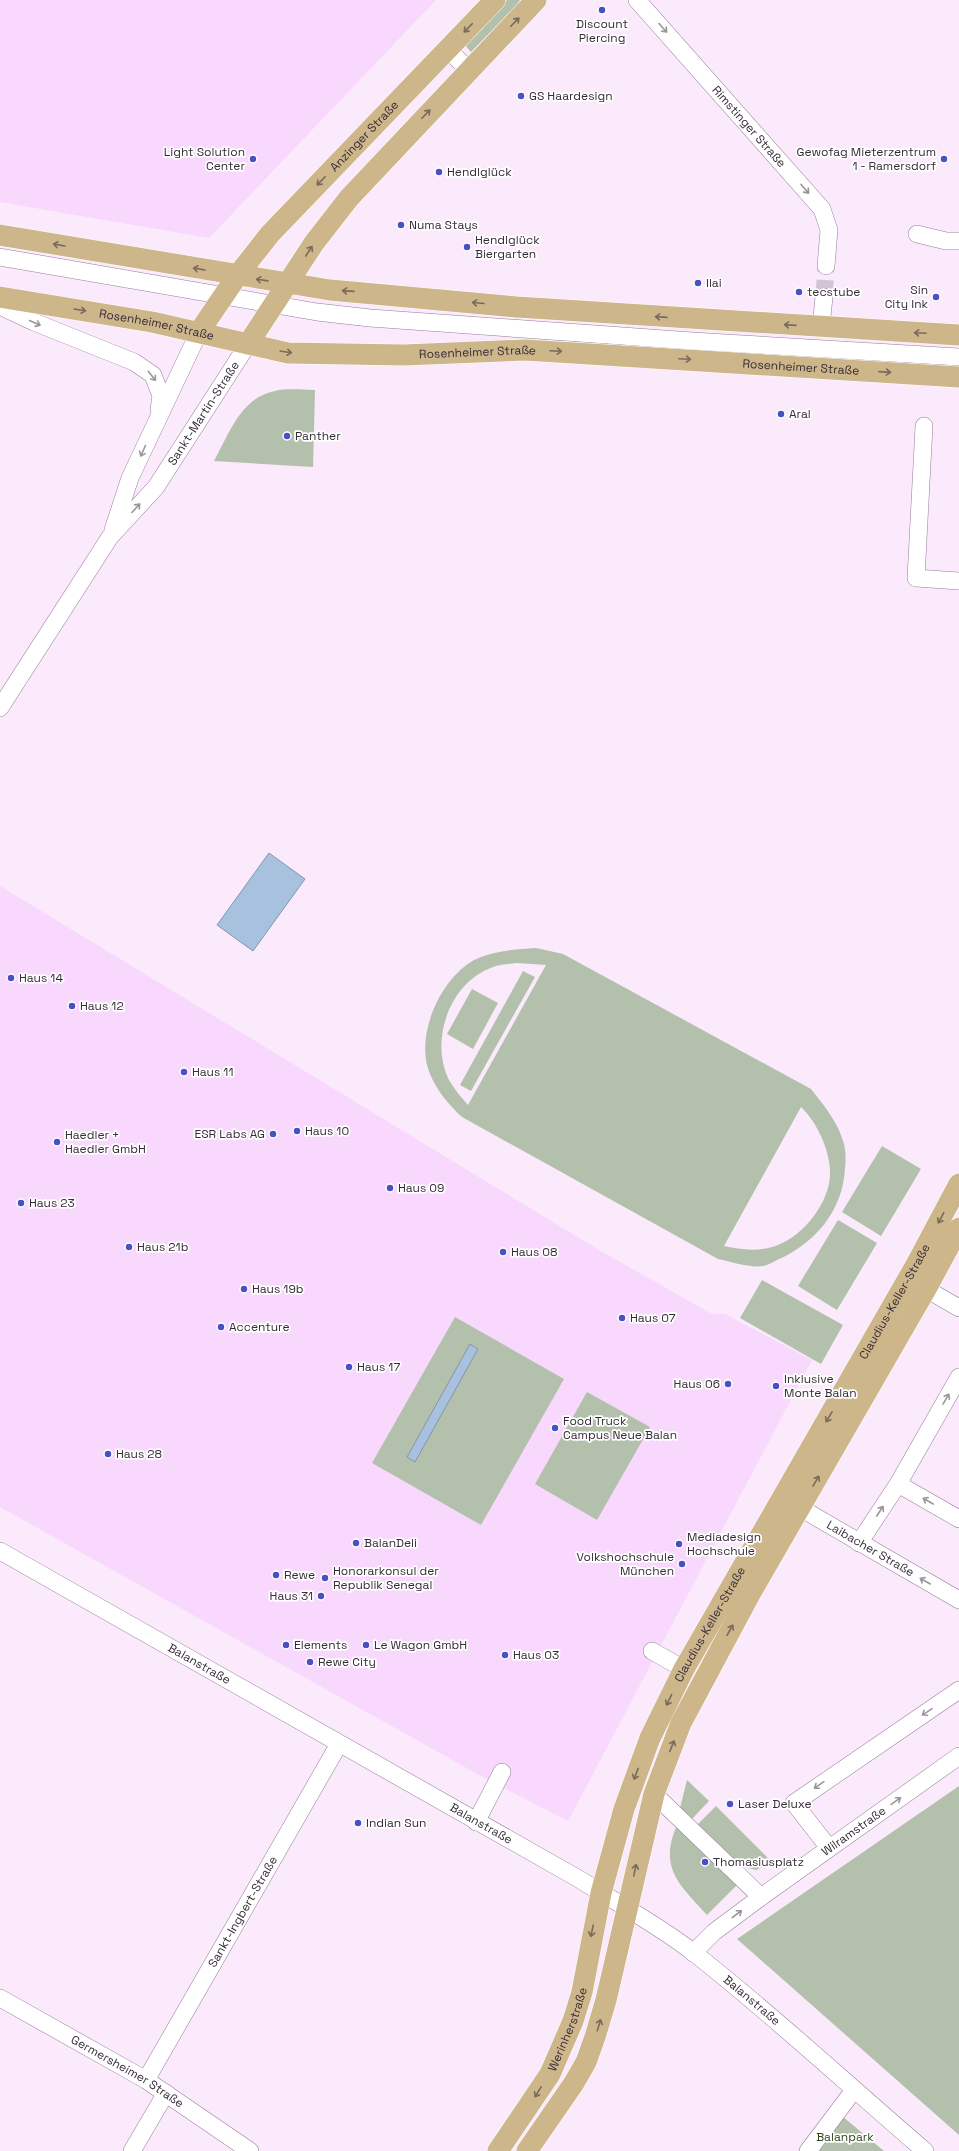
<svg xmlns="http://www.w3.org/2000/svg" width="959" height="2151" font-family="'Space Grotesk',sans-serif">
<rect width="100%" height="100%" fill="#faeafc"/>
<!-- built -->
<path fill="#f8d8fd" d="M0 0H436L209 238 0 202Z
M0 886 604 1253 712 1314H725L812 1360 568 1821 481 1776 0 1507Z"/>
<!-- green -->
<path fill="#b3c1ac" fill-rule="evenodd" d="M507 0H520L518 4 471 52 464 44Z
M315 390 313 467 214 461C229 434 241 397 275 391 287 388 302 390 315 390Z
M536 948 563 954 811 1089C823 1104 836 1120 842 1138 846 1147 846 1158 845 1168 843 1210 816 1243 777 1260 773 1262 768 1265 763 1266 750 1268 732 1262 718 1259L462 1117C449 1105 437 1091 430 1074 414 1037 440 979 474 960 493 951 516 949 536 948ZM517 963 546 965 468 1105C461 1097 454 1089 449 1080 429 1040 450 982 493 967 500 964 509 964 517 963ZM801 1107C817 1122 831 1152 830 1175 829 1203 804 1235 778 1245 760 1252 742 1250 724 1246Z
M523 971 535 977 471 1091 460 1085Z
M472 989 498 1003 473 1049 447 1034Z
M882 1146 921 1169 881 1236 842 1212Z
M838 1220 877 1243 837 1310 798 1286Z
M762 1280 843 1325 821 1364 740 1318Z
M455 1317 564 1379 481 1525 372 1463Z
M587 1392 650 1427 597 1520 535 1484Z
M687 1780 709 1801 692 1819 680 1808Z
M959 1786V2135L737 1939Z
M716 1806 772 1862 756 1870 741 1866 697 1825Z
M677 1825 738 1884 707 1915C680 1885 658 1868 677 1825Z
M842 2116 884 2151H816Z"/>
<!-- water -->
<path fill="#a7c1df" stroke="#8594ad" d="M269 853 305 879 253 951 217 925Z
M470 1344 478 1349 415 1462 407 1457Z"/>
<g fill="none" stroke-linecap="round" stroke-linejoin="round">
<!-- minor-tunnel -->
<path stroke="#d3c4d5" stroke-width="17" stroke-dasharray="17 8" stroke-linecap="butt" d="M824 297 826 266"/>
<!-- minor casing -->
<g stroke="#957e99" stroke-width="18">
<g id="minor">
<path id="s1" d="M637 0 822 209 829 230 826 266"/>
<path d="M447 49 469 70"/>
<path d="M917 234 946 241H959"/>
<path d="M0 257 317 312 370 318 692 341 959 357"/>
<path d="M0 306 34 322 134 362 153 375 161 396 159 409"/>
<path d="M821 327 824 297"/>
<path d="M924 426 916 578 959 581"/>
<path d="M113 530 130 478 199 332"/>
<path id="s2" d="M0 708 110 537 156 487 248 344"/>
<path d="M926 1289 959 1308"/>
<path d="M898 1484 959 1519"/>
<path id="s3" d="M790 1502 959 1600"/>
<path d="M859 1543 898 1484 959 1377"/>
<path id="s4" d="M0 1551 579 1879C617 1903 658 1925 694 1953 773 2015 848 2085 925 2151"/>
<path d="M652 1651 684 1669"/>
<path d="M654 1794 761 1897"/>
<path d="M476 1822 502 1772"/>
<path d="M829 1848 794 1803 959 1690"/>
<path id="s5" d="M693 1953 714 1932 761 1897 959 1756"/>
<path id="s6" d="M0 1998 146 2080 250 2151"/>
<path id="s7" d="M146 2080 339 1744"/>
<path d="M132 2151 166 2093"/>
<path d="M808 2151 854 2090"/>
</g>
</g>
<!-- major casing -->
<g stroke="#fff" stroke-width="22">
<g id="major">
<path d="M0 235 330 290 517 307 959 335"/>
<path id="s8" d="M0 297 152 322 288 353 404 355 525 350 959 377"/>
<path id="s9" d="M199 332 237 276 270 234 495 0"/>
<path d="M248 344 314 243 349 198 536 0"/>
<path id="s10" d="M498 2151 550 2074 573 2021 582 1992 601 1893 624 1809 650 1738 684 1669 917 1263 959 1184"/>
<path d="M527 2151 574 2083 586 2062 595 2037 606 2000 654 1794 681 1723 750 1594 926 1289 959 1228"/>
</g>
</g>
<!-- minor -->
<use href="#minor" stroke="#fff" stroke-width="17"/>
<!-- major -->
<use href="#major" stroke="#cdb689" stroke-width="21"/>
</g>
<!-- one-way arrows -->
<defs><path id="oneway-shaft" d="M-6 0H5M1.5-3L5.5 0L1.5 3" fill="none" stroke-width="1.6" stroke-linecap="round" stroke-linejoin="round"/></defs>
<g stroke="#7a6a5c">
<use href="#oneway-shaft" transform="translate(515 22) rotate(-46)"/>
<use href="#oneway-shaft" transform="translate(468 28) rotate(134)"/>
<use href="#oneway-shaft" transform="translate(426 114) rotate(-46)"/>
<use href="#oneway-shaft" transform="translate(321 181) rotate(134)"/>
<use href="#oneway-shaft" transform="translate(59 245) rotate(-170)"/>
<use href="#oneway-shaft" transform="translate(309 251) rotate(-57)"/>
<use href="#oneway-shaft" transform="translate(199 269) rotate(-170)"/>
<use href="#oneway-shaft" transform="translate(262 280) rotate(-172)"/>
<use href="#oneway-shaft" transform="translate(348 291) rotate(-176)"/>
<use href="#oneway-shaft" transform="translate(478 303) rotate(-175)"/>
<use href="#oneway-shaft" transform="translate(80 310) rotate(9)"/>
<use href="#oneway-shaft" transform="translate(661 317) rotate(-176)"/>
<use href="#oneway-shaft" transform="translate(790 325) rotate(-176)"/>
<use href="#oneway-shaft" transform="translate(920 333) rotate(-177)"/>
<use href="#oneway-shaft" transform="translate(556 351) rotate(3)"/>
<use href="#oneway-shaft" transform="translate(286 352) rotate(9)"/>
<use href="#oneway-shaft" transform="translate(685 359) rotate(3)"/>
<use href="#oneway-shaft" transform="translate(885 372) rotate(4)"/>
<use href="#oneway-shaft" transform="translate(941 1218) rotate(118)"/>
<use href="#oneway-shaft" transform="translate(829 1417) rotate(120)"/>
<use href="#oneway-shaft" transform="translate(816 1481) rotate(-60)"/>
<use href="#oneway-shaft" transform="translate(730 1630) rotate(-61)"/>
<use href="#oneway-shaft" transform="translate(669 1700) rotate(116)"/>
<use href="#oneway-shaft" transform="translate(672 1746) rotate(-68)"/>
<use href="#oneway-shaft" transform="translate(636 1774) rotate(111)"/>
<use href="#oneway-shaft" transform="translate(635 1870) rotate(-78)"/>
<use href="#oneway-shaft" transform="translate(592 1931) rotate(102)"/>
<use href="#oneway-shaft" transform="translate(599 2025) rotate(-73)"/>
<use href="#oneway-shaft" transform="translate(538 2092) rotate(122)"/>
</g>
<g stroke="#9a969c">
<use href="#oneway-shaft" transform="translate(663 28) rotate(48)"/>
<use href="#oneway-shaft" transform="translate(805 189) rotate(49)"/>
<use href="#oneway-shaft" transform="translate(35 323) rotate(24)"/>
<use href="#oneway-shaft" transform="translate(152 376) rotate(51)"/>
<use href="#oneway-shaft" transform="translate(143 451) rotate(114)"/>
<use href="#oneway-shaft" transform="translate(136 508) rotate(-48)"/>
<use href="#oneway-shaft" transform="translate(946 1399) rotate(-60)"/>
<use href="#oneway-shaft" transform="translate(928 1501) rotate(-150)"/>
<use href="#oneway-shaft" transform="translate(880 1511) rotate(-57)"/>
<use href="#oneway-shaft" transform="translate(925 1581) rotate(-150)"/>
<use href="#oneway-shaft" transform="translate(927 1712) rotate(146)"/>
<use href="#oneway-shaft" transform="translate(819 1785) rotate(145)"/>
<use href="#oneway-shaft" transform="translate(896 1801) rotate(-35)"/>
<use href="#oneway-shaft" transform="translate(737 1914) rotate(-37)"/>
</g>
<!-- markers -->
<g fill="#4950c6" stroke="#fff" stroke-width="1.5">
<circle cx="602" cy="10" r="4"/>
<circle cx="521" cy="96" r="4"/>
<circle cx="253" cy="159" r="4"/>
<circle cx="944" cy="159" r="4"/>
<circle cx="439" cy="172" r="4"/>
<circle cx="401" cy="225" r="4"/>
<circle cx="467" cy="247" r="4"/>
<circle cx="698" cy="283" r="4"/>
<circle cx="799" cy="292" r="4"/>
<circle cx="936" cy="297" r="4"/>
<circle cx="781" cy="414" r="4"/>
<circle cx="287" cy="436" r="4"/>
<circle cx="11" cy="978" r="4"/>
<circle cx="72" cy="1006" r="4"/>
<circle cx="184" cy="1072" r="4"/>
<circle cx="297" cy="1131" r="4"/>
<circle cx="273" cy="1134" r="4"/>
<circle cx="57" cy="1142" r="4"/>
<circle cx="390" cy="1188" r="4"/>
<circle cx="21" cy="1203" r="4"/>
<circle cx="129" cy="1247" r="4"/>
<circle cx="503" cy="1252" r="4"/>
<circle cx="244" cy="1289" r="4"/>
<circle cx="622" cy="1318" r="4"/>
<circle cx="221" cy="1327" r="4"/>
<circle cx="349" cy="1367" r="4"/>
<circle cx="728" cy="1384" r="4"/>
<circle cx="776" cy="1386" r="4"/>
<circle cx="555" cy="1428" r="4"/>
<circle cx="108" cy="1454" r="4"/>
<circle cx="356" cy="1543" r="4"/>
<circle cx="679" cy="1544" r="4"/>
<circle cx="682" cy="1564" r="4"/>
<circle cx="276" cy="1575" r="4"/>
<circle cx="325" cy="1578" r="4"/>
<circle cx="321" cy="1596" r="4"/>
<circle cx="286" cy="1645" r="4"/>
<circle cx="366" cy="1645" r="4"/>
<circle cx="505" cy="1655" r="4"/>
<circle cx="310" cy="1662" r="4"/>
<circle cx="730" cy="1804" r="4"/>
<circle cx="358" cy="1823" r="4"/>
<circle cx="705" cy="1862" r="4"/>
</g>
<g text-anchor="middle" stroke-width="3.5" stroke-linejoin="round" paint-order="stroke">
<!-- poi labels -->
<g font-size="12" fill="#362c38" stroke="#fff" text-anchor="start">
<text x="602" y="28" text-anchor="middle">Discount<tspan x="602" dy="14">Piercing</tspan></text>
<text x="529" y="100">GS Haardesign</text>
<text x="245" y="156" text-anchor="end">Light Solution<tspan x="245" dy="14">Center</tspan></text>
<text x="936" y="156" text-anchor="end">Gewofag Mieterzentrum<tspan x="936" dy="14">1 - Ramersdorf</tspan></text>
<text x="447" y="176">Hendlglück</text>
<text x="409" y="229">Numa Stays</text>
<text x="475" y="244">Hendlglück<tspan x="475" dy="14">Biergarten</tspan></text>
<text x="706" y="287">Ilai</text>
<text x="928" y="294" text-anchor="end">Sin<tspan x="928" dy="14">City Ink</tspan></text>
<text x="807" y="296">tecstube</text>
<text x="789" y="418">Aral</text>
<text x="295" y="440">Panther</text>
<text x="19" y="982">Haus 14</text>
<text x="80" y="1010">Haus 12</text>
<text x="192" y="1076">Haus 11</text>
<text x="305" y="1135">Haus 10</text>
<text x="265" y="1138" text-anchor="end">ESR Labs AG</text>
<text x="65" y="1139">Haedler +<tspan x="65" dy="14">Haedler GmbH</tspan></text>
<text x="398" y="1192">Haus 09</text>
<text x="29" y="1207">Haus 23</text>
<text x="137" y="1251">Haus 21b</text>
<text x="511" y="1256">Haus 08</text>
<text x="252" y="1293">Haus 19b</text>
<text x="630" y="1322">Haus 07</text>
<text x="229" y="1331">Accenture</text>
<text x="357" y="1371">Haus 17</text>
<text x="784" y="1383">Inklusive<tspan x="784" dy="14">Monte Balan</tspan></text>
<text x="720" y="1388" text-anchor="end">Haus 06</text>
<text x="563" y="1425">Food Truck<tspan x="563" dy="14">Campus Neue Balan</tspan></text>
<text x="116" y="1458">Haus 28</text>
<text x="687" y="1541">Mediadesign<tspan x="687" dy="14">Hochschule</tspan></text>
<text x="364" y="1547">BalanDeli</text>
<text x="674" y="1561" text-anchor="end">Volkshochschule<tspan x="674" dy="14">München</tspan></text>
<text x="333" y="1575">Honorarkonsul der<tspan x="333" dy="14">Republik Senegal</tspan></text>
<text x="284" y="1579">Rewe</text>
<text x="313" y="1600" text-anchor="end">Haus 31</text>
<text x="294" y="1649">Elements</text>
<text x="374" y="1649">Le Wagon GmbH</text>
<text x="513" y="1659">Haus 03</text>
<text x="318" y="1666">Rewe City</text>
<text x="738" y="1808">Laser Deluxe</text>
<text x="366" y="1827">Indian Sun</text>
<text x="713" y="1866">Thomasiusplatz</text>
</g>
<!-- street labels -->
<g font-size="12" fill="#362c38" stroke="#fff">
<text dy="4" stroke="none"><textPath href="#s1" startOffset="169">Rimstinger Straße</textPath></text>
<text dy="4" stroke="none"><textPath href="#s9" startOffset="257">Anzinger Straße</textPath></text>
<text dy="4" stroke="none"><textPath href="#s8" startOffset="159">Rosenheimer Straße</textPath></text>
<text dy="4" stroke="none"><textPath href="#s8" startOffset="483">Rosenheimer Straße</textPath></text>
<text dy="4" stroke="none"><textPath href="#s8" startOffset="807">Rosenheimer Straße</textPath></text>
<text dy="4" stroke="none"><textPath href="#s2" startOffset="359">Sankt-Martin-Straße</textPath></text>
<text dy="4" stroke="none"><textPath href="#s10" startOffset="945">Claudius-Keller-Straße</textPath></text>
<text dy="4" stroke="none"><textPath href="#s3" startOffset="93">Laibacher Straße</textPath></text>
<text dy="4" stroke="none"><textPath href="#s10" startOffset="573">Claudius-Keller-Straße</textPath></text>
<text dy="4" stroke="none"><textPath href="#s4" startOffset="229">Balanstraße</textPath></text>
<text dy="4" stroke="none"><textPath href="#s4" startOffset="553">Balanstraße</textPath></text>
<text dy="4" stroke="none"><textPath href="#s5" startOffset="202">Wilramstraße</textPath></text>
<text dy="4" stroke="none"><textPath href="#s7" startOffset="194">Sankt-Ingbert-Straße</textPath></text>
<text dy="4" stroke="none"><textPath href="#s4" startOffset="877">Balanstraße</textPath></text>
<text dy="4" stroke="none"><textPath href="#s10" startOffset="141">Werinherstraße</textPath></text>
<text dy="4" stroke="none"><textPath href="#s6" startOffset="147">Germersheimer Straße</textPath></text>
</g>
<!-- park labels -->
<g font-size="12" fill="#2e4a1b" stroke="#fff">
<text x="845" y="2141">Balanpark</text>
</g>
</g>
</svg>
